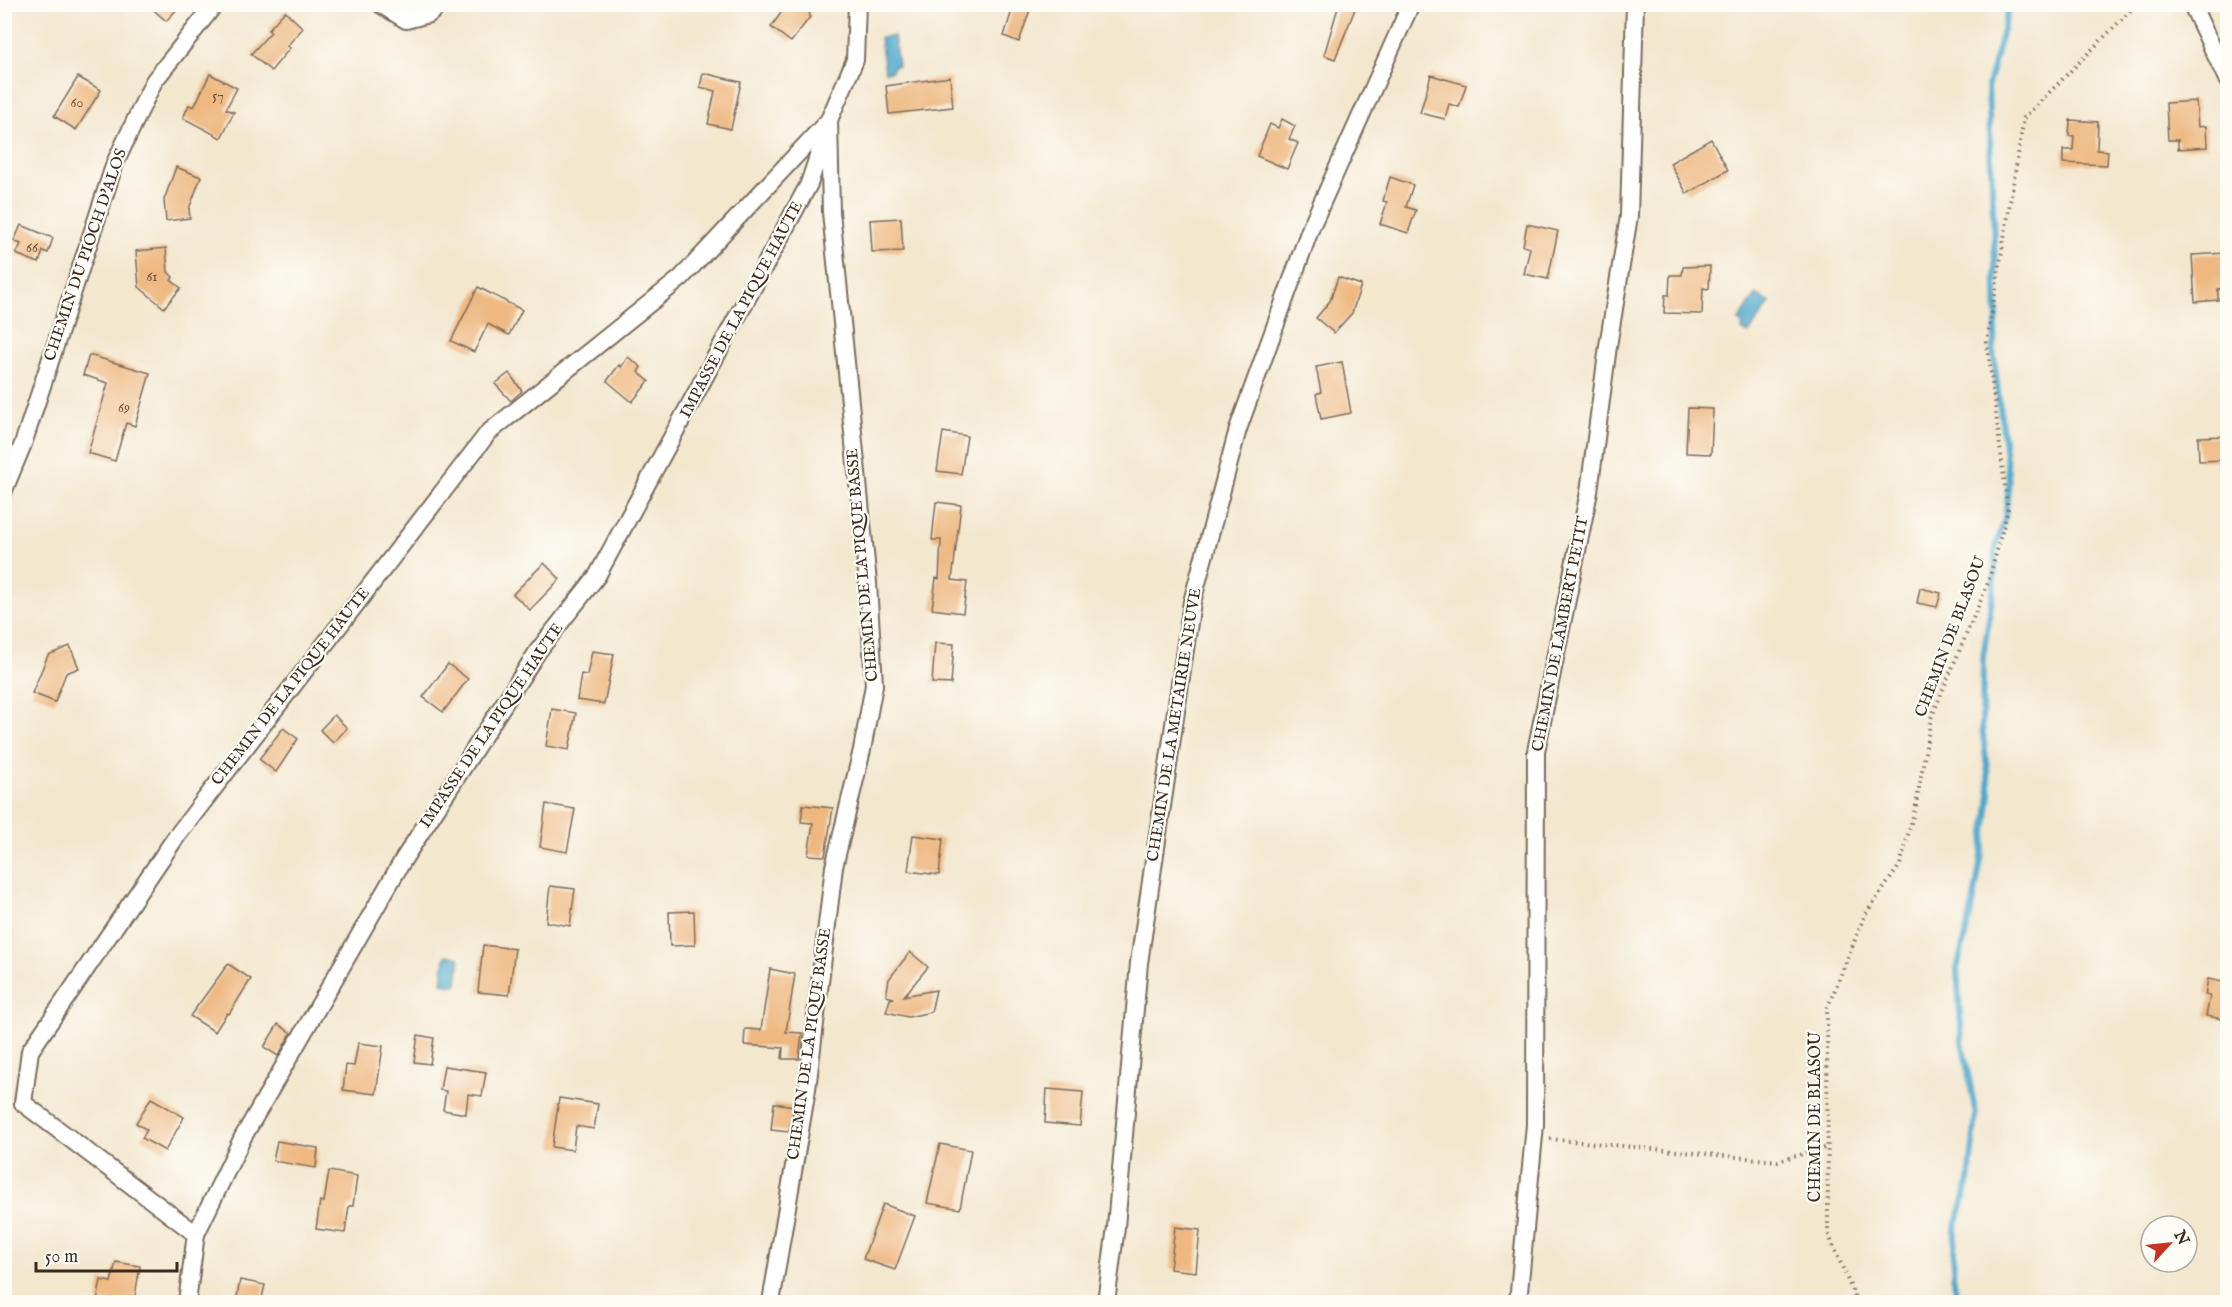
<svg xmlns="http://www.w3.org/2000/svg" width="2232" height="1307" viewBox="0 0 2232 1307" font-family="'IM FELL English',serif">
	<style>
		.water { fill: #4ea8cc; stroke: #446975; stroke-width: 1.5 }
		.lines { fill: none; stroke-linecap: round; stroke-linejoin: round }
		.stream { stroke: #4ea8cc; stroke-width: 6 }
		.building { fill: #eeb880 }
		.street-casing { stroke: #7b6c5c; stroke-width: 20 }
		.path { stroke: #7b6c5c; stroke-width: 4; stroke-dasharray: 1.5 4.5; stroke-linecap: butt }
		.street { stroke: #fff; stroke-width: 16 }
		.labels { text-anchor: middle; dominant-baseline: central; stroke-width: 4.5; stroke-linejoin: round; paint-order: stroke }
		.number-label { font-size: 14px; fill: #684e36 }
		.street-label { font-size: 16px; fill: #3b2a1e; stroke: #fdfcf7 }
	</style>
	<rect width="100%" height="100%" fill="#fdfcf7"/>
	<filter id="ink" filterUnits="userSpaceOnUse"><feTurbulence type="fractalNoise" baseFrequency=".0167" numOctaves="2"/><feDisplacementMap in="SourceGraphic" scale="12" xChannelSelector="R" yChannelSelector="G"/><feConvolveMatrix kernelMatrix="1 2 1 2 8 2 1 2 1" color-interpolation-filters="sRGB"/></filter>
	<filter id="wash" filterUnits="userSpaceOnUse"><feTurbulence type="fractalNoise" baseFrequency=".008" numOctaves="4" result="noise"/><feDisplacementMap in="SourceGraphic" scale="24" xChannelSelector="R" yChannelSelector="G"/><feGaussianBlur stdDeviation="1.35" result="paint"/><feColorMatrix in="noise" values="0 0 0 0 0 0 0 0 0 0 0 0 0 0 0 0 0 1.4 0 .05"/><feComposite in="paint" operator="in"/></filter>
	<g filter="url(#wash)">
		<rect width="100%" height="100%" fill="#f3e7ce"/>
		<g class="water">
			<path d="M894,36L898,66H894L892,71L885,72L880,38Z"/>
			<path d="M1756,294L1770,303L1748,334L1742,330L1743,324L1738,321Z"/>
			<path d="M447,955L458,957L460,960L457,983L455,985L442,983L445,958Z"/>
		</g>
		<g class="lines">
			<path class="stream" d="M1958,1302L1953,1276L1955,1229L1969,1181L1976,1115L1962,1041L1957,969L1974,899L1983,848L1990,794L1982,725L1983,657L1993,592L1995,565L1994,554L2005,517L2009,482L1993,350L1997,317L1988,85L2010,4"/>
		</g>
		<g id="blocks">
			<g class="building">
				<path d="M147,4H182L166,21Z"/>
				<path d="M782,4H808L810,17L791,42L771,27L783,10Z"/>
				<path d="M1014,4H1032L1019,42L1004,36Z"/>
				<path d="M1339,4H1357L1335,59L1324,55Z"/>
				<path d="M285,11L303,28L287,46L290,48L271,71L251,54L271,32L268,30Z"/>
				<path d="M703,73L741,82L731,129L708,124L715,91L700,87Z"/>
				<path d="M210,74L237,88L226,109L234,112L221,138L183,118L189,105L194,107Z"/>
				<path d="M1431,75L1466,85L1459,107L1449,104L1445,119L1420,113Z"/>
				<path d="M78,77L101,90L76,130L54,116Z"/>
				<path d="M950,77L953,107L889,114L886,86Z"/>
				<path d="M2196,101L2198,127L2206,126L2207,147L2178,149V140H2168L2166,103Z"/>
				<path d="M1282,119L1295,126L1289,139L1298,143L1287,169L1257,156L1270,124L1278,128Z"/>
				<path d="M2070,120L2098,122L2097,150L2108,151L2107,165L2063,163V150H2073L2074,136H2069Z"/>
				<path d="M1711,139L1728,170L1687,194L1670,163Z"/>
				<path d="M176,167L201,177L189,209L190,218L166,221L164,200Z"/>
				<path d="M1390,177L1413,185L1406,207L1416,210L1408,233L1380,224L1387,202L1383,201Z"/>
				<path d="M901,218L903,251L872,252L870,220Z"/>
				<path d="M1527,224L1558,231L1548,279L1524,274L1530,248L1523,246Z"/>
				<path d="M21,225L53,238L48,253L43,251L39,263L16,254L21,244L14,241Z"/>
				<path d="M166,248L168,272L173,277L171,280L181,288L164,308L139,287L136,251Z"/>
				<path d="M2226,253L2228,288L2218,289V300L2195,302L2192,255Z"/>
				<path d="M1710,266L1709,289L1703,288L1702,314L1664,313L1665,295H1669L1670,275H1682L1683,267Z"/>
				<path d="M1338,277L1361,285L1352,313L1334,333L1316,318L1330,301Z"/>
				<path d="M478,287L522,310L509,335L488,324L474,352L451,341Z"/>
				<path d="M89,355L150,373L135,426L126,423L115,461L88,453L108,383L83,375Z"/>
				<path d="M628,357L641,367L638,372L649,381L632,402L607,381L619,365L621,367Z"/>
				<path d="M1342,362L1351,413L1321,419L1316,394L1321,392L1316,367Z"/>
				<path d="M509,373L522,391L511,401L495,384Z"/>
				<path d="M1688,408L1713,409L1711,454L1686,453Z"/>
				<path d="M943,432L967,436L961,474L937,471Z"/>
				<path d="M2228,436V460L2199,461L2198,437Z"/>
				<path d="M936,502L961,505L952,580L967,582L963,613L932,609L936,578L939,579L941,540H932Z"/>
				<path d="M544,563L560,579L530,610L513,594Z"/>
				<path d="M1920,588L1941,593L1937,607L1917,603Z"/>
				<path d="M935,643L954,644L951,684L932,683Z"/>
				<path d="M70,646L79,668L66,673L55,702L32,693L48,655Z"/>
				<path d="M592,651L614,654L604,704L577,700L581,674L587,675Z"/>
				<path d="M448,664L468,679L443,712L423,697Z"/>
				<path d="M552,709L576,713L569,750L546,746Z"/>
				<path d="M334,715L347,728L333,743L320,730Z"/>
				<path d="M283,728L298,739L276,772L259,759Z"/>
				<path d="M546,804L575,809L567,852L540,847Z"/>
				<path d="M803,805L833,808L825,856L808,855L813,823L801,822Z"/>
				<path d="M913,835L943,839L939,875L908,871Z"/>
				<path d="M550,886L575,889L570,926L546,922Z"/>
				<path d="M694,911L695,945L670,946L669,912Z"/>
				<path d="M483,945L515,949L509,995L478,992Z"/>
				<path d="M910,952L928,967L904,996L936,990L931,1012L908,1017L886,1012L890,999L894,998L886,996L889,979Z"/>
				<path d="M228,964L251,979L229,1014L227,1013L215,1032L190,1016Z"/>
				<path d="M770,969L795,974L786,1032L802,1033L799,1059H782L783,1048L744,1045L745,1029L761,1030Z"/>
				<path d="M2208,979L2228,983V1020L2206,1016L2210,996L2205,995Z"/>
				<path d="M278,1024L291,1033L278,1056L264,1047Z"/>
				<path d="M418,1035L434,1038L430,1064L414,1062Z"/>
				<path d="M358,1043L383,1046L376,1094L343,1090L346,1065L354,1066Z"/>
				<path d="M444,1066L486,1072L482,1096L468,1094L466,1114L443,1110L446,1091L440,1090Z"/>
				<path d="M1047,1089L1083,1092L1080,1126L1045,1123Z"/>
				<path d="M151,1098L184,1117L165,1151L142,1138L147,1130L136,1123Z"/>
				<path d="M559,1098L598,1104L594,1129L576,1126L573,1150L552,1147Z"/>
				<path d="M774,1103L794,1106L789,1132L771,1130Z"/>
				<path d="M277,1141L318,1148L316,1168L273,1161Z"/>
				<path d="M940,1144L971,1150L960,1209L927,1203Z"/>
				<path d="M329,1171L357,1176L353,1206H349L345,1233L316,1229L320,1201L324,1202Z"/>
				<path d="M883,1204L915,1216L895,1270L863,1259Z"/>
				<path d="M1175,1227L1200,1230L1196,1272L1170,1269Z"/>
				<path d="M116,1262L140,1266L134,1302H97L101,1280L111,1282Z"/>
				<path d="M240,1280L265,1285L261,1302H236Z"/>
			</g>
		</g>
	</g>
	<g filter="url(#ink)">
		<use href="#blocks" fill-opacity="0" stroke="#7b6c5c" stroke-width="1.5"/>
		<g class="lines">
			<defs>
				<g id="street">
					<path d="M380,4L406,20L429,14L441,4"/>
					<path d="M2194,4V9L2228,81"/>
					<path d="M4,490L23,444L115,163L154,81L215,4"/>
					<path d="M196,1234L243,1137L403,860L538,651L597,576L809,184L825,135"/>
					<path d="M187,1302L196,1234L23,1103L30,1051L176,837L488,433L681,278L829,120"/>
					<path d="M771,1302L807,1089L834,867L862,750L874,685L868,583L831,212L829,120L855,60L857,4"/>
					<path d="M1106,1302L1116,1227L1139,963L1192,602L1238,429L1311,227L1411,4"/>
					<path d="M1518,1302L1535,1125L1536,751L1589,492L1608,346L1629,216L1635,4"/>
				</g>
			</defs>
			<use href="#street" class="street-casing"/>
			<g class="path">
				<path d="M1550,1139L1778,1161L1828,1147"/>
				<path d="M1857,1302L1828,1233L1827,1009L1865,915L1900,865L1916,805L1931,718L1988,583L2008,510L1987,342L2024,118L2137,4"/>
			</g>
			<use href="#street" class="street"/>
		</g>
	</g>
	<g class="labels">
		<g class="number-label">
			<text x="218" y="96">57</text>
			<text x="77" y="103">60</text>
			<text x="32" y="248">66</text>
			<text x="152" y="277">61</text>
			<text x="124" y="408">69</text>
		</g>
		<g class="street-label">
			<text transform="translate(86 255) rotate(-71)">CHEMIN DU PIOCH D'ALOS</text>
			<text transform="translate(742 310) rotate(-62)">IMPASSE DE LA PIQUE HAUTE</text>
			<text transform="translate(863 565) rotate(-95)">CHEMIN DE LA PIQUE BASSE</text>
			<text transform="translate(1561 634) rotate(-79)">CHEMIN DE LAMBERT PETIT</text>
			<text transform="translate(1951 637) rotate(-69)">CHEMIN DE BLASOU</text>
			<text transform="translate(291 687) rotate(-52)">CHEMIN DE LA PIQUE HAUTE</text>
			<text transform="translate(1175 725) rotate(-81)">CHEMIN DE LA METAIRIE NEUVE</text>
			<text transform="translate(492 726) rotate(-56)">IMPASSE DE LA PIQUE HAUTE</text>
			<text transform="translate(810 1044) rotate(-82)">CHEMIN DE LA PIQUE BASSE</text>
			<text transform="translate(1816 1117) rotate(-90)">CHEMIN DE BLASOU</text>
		</g>
	</g>
	<rect width="2232" height="1307" fill="none" stroke="#fdfcf7" stroke-width="24"/>
	<g transform="translate(2169 1244) rotate(63)"><circle r="28" fill="#fdfcf7" stroke="#afa8a0" stroke-width="1.5"/>
	<path d="M0-4.5L10 22L0 15L-10 22Z" fill="#c8321e"/>
	<text y="-9" font-size="16" font-weight="bold" text-anchor="middle" fill="#3b2a1e">N</text>
	</g>
	<path d="M36 1262v9h141v-9" fill="none" stroke="#3b2a1e" stroke-width="3"/>
	<text x="45" y="1262" font-size="18" fill="#3b2a1e" stroke="#fdfcf7" stroke-width="4.5" paint-order="stroke">50 m</text>
</svg>
